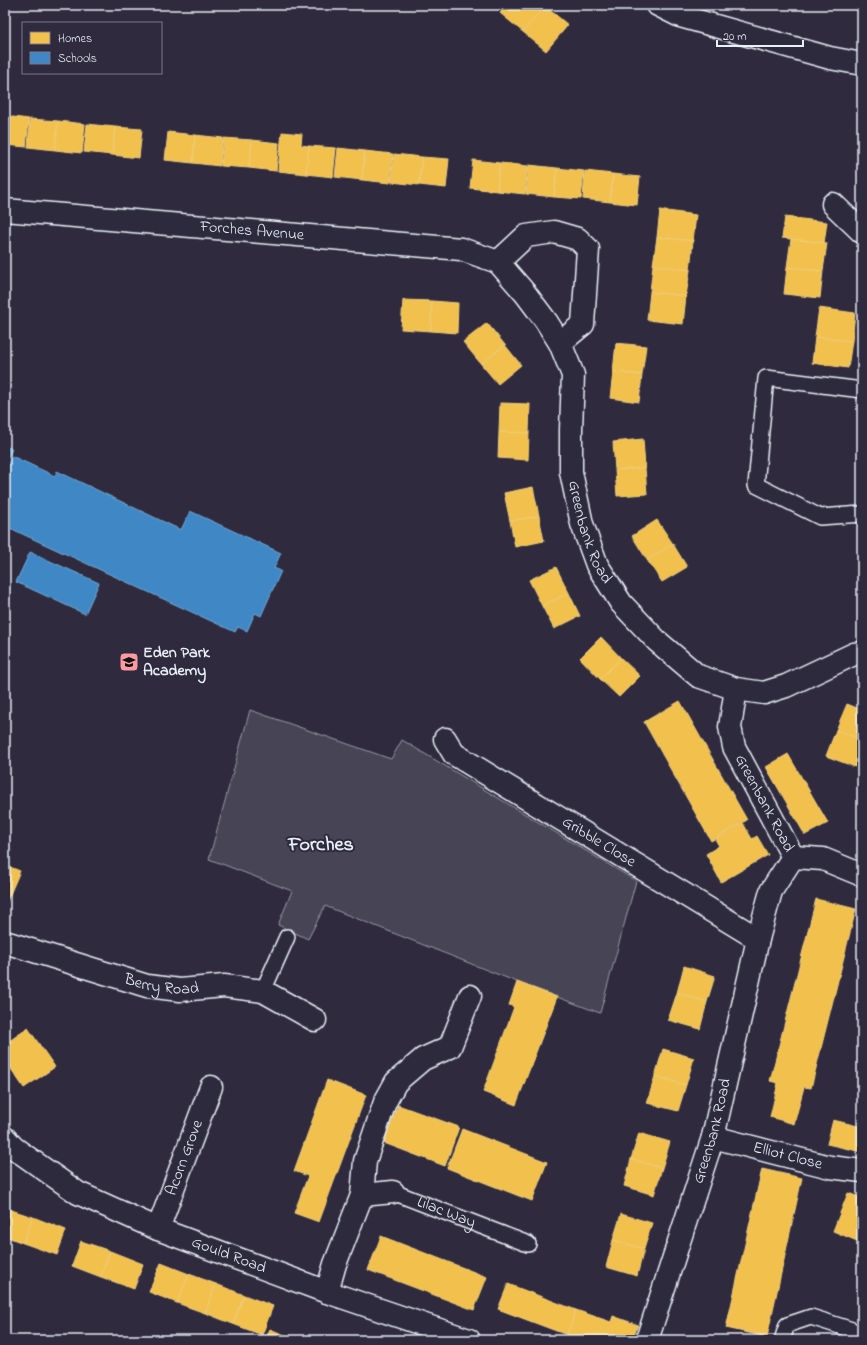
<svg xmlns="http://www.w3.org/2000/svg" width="867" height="1345" viewBox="0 0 867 1345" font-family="'Indie Flower',sans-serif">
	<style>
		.green { fill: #464455; stroke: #979aa6 }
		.homes { fill: #f2c14e; stroke: #efcf81 }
		.schools { fill: #3f88c5; stroke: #72a8d4 }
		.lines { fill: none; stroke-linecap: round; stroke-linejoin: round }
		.lane-casing { stroke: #e8f1f8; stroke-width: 18 }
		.street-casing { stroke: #e8f1f8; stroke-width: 25 }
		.lane { stroke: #2f2a3d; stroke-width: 15 }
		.street { stroke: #2f2a3d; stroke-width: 22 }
		.labels { text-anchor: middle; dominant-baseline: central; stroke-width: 4; stroke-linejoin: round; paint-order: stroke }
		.street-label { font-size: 16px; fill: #e8f1f8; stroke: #2f2a3d }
		.poi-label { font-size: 16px; font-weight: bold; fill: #e8f1f8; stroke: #2f2a3d; text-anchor: start }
		.district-label { font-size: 20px; font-weight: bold; fill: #e8f1f8; stroke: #2f2a3d }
	</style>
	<rect width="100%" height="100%" fill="#2f2a3d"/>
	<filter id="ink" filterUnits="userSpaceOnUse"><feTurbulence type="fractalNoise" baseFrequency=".025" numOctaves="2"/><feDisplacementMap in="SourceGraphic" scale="8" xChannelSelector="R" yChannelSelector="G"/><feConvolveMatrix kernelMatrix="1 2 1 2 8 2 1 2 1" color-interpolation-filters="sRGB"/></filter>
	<g filter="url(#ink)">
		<path class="green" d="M250,710L391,759L402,740L636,881L600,1013L517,982L325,906L308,939L278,925L292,891L209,859Z"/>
		<g class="homes">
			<path d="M507,5H544L545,6L523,32L500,13Z"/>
			<path d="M545,6L568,25L546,51L523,32Z"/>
			<path d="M5,116L29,119L26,147L5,145Z"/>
			<path d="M30,119L58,121L55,150L28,147Z"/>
			<path d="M58,121L85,124L82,153L55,150Z"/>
			<path d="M87,124L115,127L112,155L84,152Z"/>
			<path d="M115,127L142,129L139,158L112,155Z"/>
			<path d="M168,132L195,135L193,163L165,160Z"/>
			<path d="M282,132L302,134L301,145L309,146L306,174L278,171Z"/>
			<path d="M195,135L223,138L220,166L193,163Z"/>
			<path d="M224,138L252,140L249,168L221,166Z"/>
			<path d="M252,140L279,143L276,171L249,168Z"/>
			<path d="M309,146L336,148L333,177L306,174Z"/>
			<path d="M338,148L365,151L362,180L335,177Z"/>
			<path d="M365,151L393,154L390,183L362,180Z"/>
			<path d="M394,154L422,157L419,185L391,182Z"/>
			<path d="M422,157L449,159L446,188L419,185Z"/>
			<path d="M473,160L500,163L497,191L470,188Z"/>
			<path d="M500,163L528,166L525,194L497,191Z"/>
			<path d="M529,165L557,168L554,197L526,194Z"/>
			<path d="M557,168L584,171L581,199L554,197Z"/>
			<path d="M585,171L613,174L610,202L583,199Z"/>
			<path d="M613,174L640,177L637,205L610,202Z"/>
			<path d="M660,210L696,215L693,241L657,237Z"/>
			<path d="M785,217L827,222L824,243L782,238Z"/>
			<path d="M657,237L693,241L690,270L653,265Z"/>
			<path d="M791,239L827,243L823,271L787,267Z"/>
			<path d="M653,265L690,270L686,296L650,292Z"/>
			<path d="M787,267L823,271L820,298L784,294Z"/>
			<path d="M650,292L686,296L683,324L647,320Z"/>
			<path d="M403,300L432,301L431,331L401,329Z"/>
			<path d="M432,301L458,303L457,333L431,331Z"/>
			<path d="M819,308L855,313L852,341L815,337Z"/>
			<path d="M487,323L505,345L481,364L463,342Z"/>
			<path d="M815,337L852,341L848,368L812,363Z"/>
			<path d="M616,343L646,346L642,375L613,372Z"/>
			<path d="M505,345L521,365L498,384L481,364Z"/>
			<path d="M613,372L642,375L639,402L610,398Z"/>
			<path d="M500,403L530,404L529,433L499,432Z"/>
			<path d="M499,432L529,433L528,460L498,458Z"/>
			<path d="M643,439L645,468L615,470L613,442Z"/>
			<path d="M645,468L647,494L617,496L615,470Z"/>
			<path d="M533,487L539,516L510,521L504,493Z"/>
			<path d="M539,516L544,541L515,547L510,521Z"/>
			<path d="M657,520L673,544L647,560L632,536Z"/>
			<path d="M673,544L687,567L662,582L647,560Z"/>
			<path d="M556,567L569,593L542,606L529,580Z"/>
			<path d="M569,593L580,616L554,629L542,606Z"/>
			<path d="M601,637L621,658L600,679L580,658Z"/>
			<path d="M621,658L640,676L619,697L600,679Z"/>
			<path d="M680,701L747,820L711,841L644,722Z"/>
			<path d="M847,704L862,710V740L836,730Z"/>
			<path d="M836,730L862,740V750L855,767L826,756Z"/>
			<path d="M788,754L828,823L805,835L766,767Z"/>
			<path d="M743,823L752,839L757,836L768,855L721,882L706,854L719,846L715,839Z"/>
			<path d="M5,865L20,871L5,906Z"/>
			<path d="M816,899L856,909L811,1088L804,1087L794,1124L770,1117L778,1083L770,1081Z"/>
			<path d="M684,966L715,976L707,1002L677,993Z"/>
			<path d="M517,982L557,997L516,1105L483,1092L514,1007L509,1005Z"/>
			<path d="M677,993L707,1002L700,1029L668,1020Z"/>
			<path d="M28,1028L55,1067L24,1088L5,1060V1044Z"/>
			<path d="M663,1049L694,1058L686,1085L655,1076Z"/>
			<path d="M655,1076L686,1085L678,1111L647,1103Z"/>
			<path d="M327,1080L366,1095L319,1222L294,1213L308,1176L294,1171Z"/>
			<path d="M398,1105L459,1127L445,1166L384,1143Z"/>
			<path d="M833,1120L862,1127V1152L827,1144Z"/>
			<path d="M462,1129L547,1162L532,1201L447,1168Z"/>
			<path d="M639,1133L670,1142L662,1168L631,1159Z"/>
			<path d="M631,1159L662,1168L654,1195L624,1186Z"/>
			<path d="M762,1169L802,1178L767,1337L726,1328Z"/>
			<path d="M848,1193L862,1198V1243L833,1231Z"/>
			<path d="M5,1208L33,1217L23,1243L5,1236Z"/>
			<path d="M621,1214L652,1223L644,1249L613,1240Z"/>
			<path d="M33,1217L66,1230L57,1255L23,1243Z"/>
			<path d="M381,1236L487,1277L474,1310L368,1270Z"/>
			<path d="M613,1240L644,1249L637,1276L606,1267Z"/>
			<path d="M81,1241L110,1251L101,1277L72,1266Z"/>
			<path d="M110,1251L143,1264L134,1289L101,1277Z"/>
			<path d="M161,1263L189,1274L177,1303L149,1292Z"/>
			<path d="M189,1274L216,1284L205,1313L177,1303Z"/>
			<path d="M216,1284L244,1295L233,1324L205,1313Z"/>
			<path d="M508,1284L576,1310L567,1335L498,1309Z"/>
			<path d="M244,1295L273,1306L262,1335L233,1324Z"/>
			<path d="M576,1310L611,1322L613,1316L638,1325L632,1340H580L567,1335Z"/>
			<path d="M270,1329L297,1340H265Z"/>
		</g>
		<g class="schools">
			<path d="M5,446L12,449L5,463Z"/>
			<path d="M12,456L55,476L57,471L181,530L190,511L281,553L274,568L281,571L261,616L255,613L247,631L238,627L235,632L5,526V465L7,466Z"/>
			<path d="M30,552L99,583L85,614L16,582Z"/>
		</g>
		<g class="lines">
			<defs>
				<g id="lane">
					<path d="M862,390L766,378L756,485L820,517L862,514"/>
					<path d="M263,991L287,937"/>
					<path id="s1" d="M393,1192L528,1244"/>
					<path d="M782,1340L787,1325L811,1317L852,1330"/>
				</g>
				<g id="street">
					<path d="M658,5L680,16L830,58L862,64"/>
					<path d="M833,204L862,232"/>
					<path id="s2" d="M5,210L461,249L498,262"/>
					<path id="s3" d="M498,262L525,293L546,321L560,343L573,375L571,430V472L582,524L597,565L621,603L657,641L698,676L736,689L764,693L786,686L854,654L862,653"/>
					<path d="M498,262L526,236L554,232L578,239L588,249L583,324L560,343"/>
					<path id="s4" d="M736,689L730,727L734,747L793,857"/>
					<path id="s5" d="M445,739L454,754L758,939"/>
					<path d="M793,857L823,859L862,875"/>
					<path id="s6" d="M5,942L147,986L180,990L224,986L263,991L315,1020"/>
					<path id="s7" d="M713,1137L830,1167L862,1171"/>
					<path id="s8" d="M5,1138L14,1148L78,1193L158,1229L327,1292L469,1340"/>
					<path d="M362,1195L393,1192"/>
					<path id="s9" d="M158,1229L211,1087"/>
					<path d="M327,1292L335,1264L362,1195L365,1161L385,1102L396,1082L423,1059L450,1047L470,996"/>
					<path id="s10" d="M647,1340L713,1137L758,939L771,891L793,857"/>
				</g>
			</defs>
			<use href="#lane" class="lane-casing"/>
			<use href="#street" class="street-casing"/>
			<use href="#lane" class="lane"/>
			<use href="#street" class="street"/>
		</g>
	</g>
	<defs>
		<symbol id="school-square" viewBox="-11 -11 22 22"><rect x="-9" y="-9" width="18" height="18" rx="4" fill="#ff9aa2" stroke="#2f2a3d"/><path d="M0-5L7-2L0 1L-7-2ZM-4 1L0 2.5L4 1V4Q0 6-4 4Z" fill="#111"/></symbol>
	</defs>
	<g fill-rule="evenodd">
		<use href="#school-square" x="118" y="651" width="22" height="22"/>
	</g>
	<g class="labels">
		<g class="street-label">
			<text stroke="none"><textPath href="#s2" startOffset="248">Forches Avenue</textPath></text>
			<text stroke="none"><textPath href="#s3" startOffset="297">Greenbank Road</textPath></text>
			<text stroke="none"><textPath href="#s4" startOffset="123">Greenbank Road</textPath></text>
			<text stroke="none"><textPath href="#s5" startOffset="187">Gribble Close</textPath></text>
			<text stroke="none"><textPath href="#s6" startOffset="163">Berry Road</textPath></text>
			<text stroke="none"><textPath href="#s10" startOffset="219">Greenbank Road</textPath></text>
			<text stroke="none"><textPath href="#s7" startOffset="77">Elliot Close</textPath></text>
			<text stroke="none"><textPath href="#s9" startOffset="76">Acorn Grove</textPath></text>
			<text stroke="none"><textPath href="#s1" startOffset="57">Lilac Way</textPath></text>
			<text stroke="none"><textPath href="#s8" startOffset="255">Gould Road</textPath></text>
		</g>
		<g class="poi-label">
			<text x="143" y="653">Eden Park<tspan x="143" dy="18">Academy</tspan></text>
		</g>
		<g class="district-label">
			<text x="321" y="845">Forches</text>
		</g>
	</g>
	<rect width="867" height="1345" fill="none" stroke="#2f2a3d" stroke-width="20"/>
	<rect x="10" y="10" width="847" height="1325" fill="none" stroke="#e8f1f8" stroke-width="1.5" filter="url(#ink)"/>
	<rect x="22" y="22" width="140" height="52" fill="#2f2a3d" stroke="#797a88"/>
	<rect x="30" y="32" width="20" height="12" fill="#f2c14e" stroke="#797a88"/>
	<text x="58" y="42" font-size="12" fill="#e8f1f8">Homes</text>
	<rect x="30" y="52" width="20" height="12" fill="#3f88c5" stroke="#797a88"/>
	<text x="58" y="62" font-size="12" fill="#e8f1f8">Schools</text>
	<path d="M717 40v6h86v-6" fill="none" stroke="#e8f1f8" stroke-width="2"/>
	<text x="723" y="40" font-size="12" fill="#e8f1f8" stroke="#2f2a3d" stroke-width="3" paint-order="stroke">20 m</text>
</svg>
